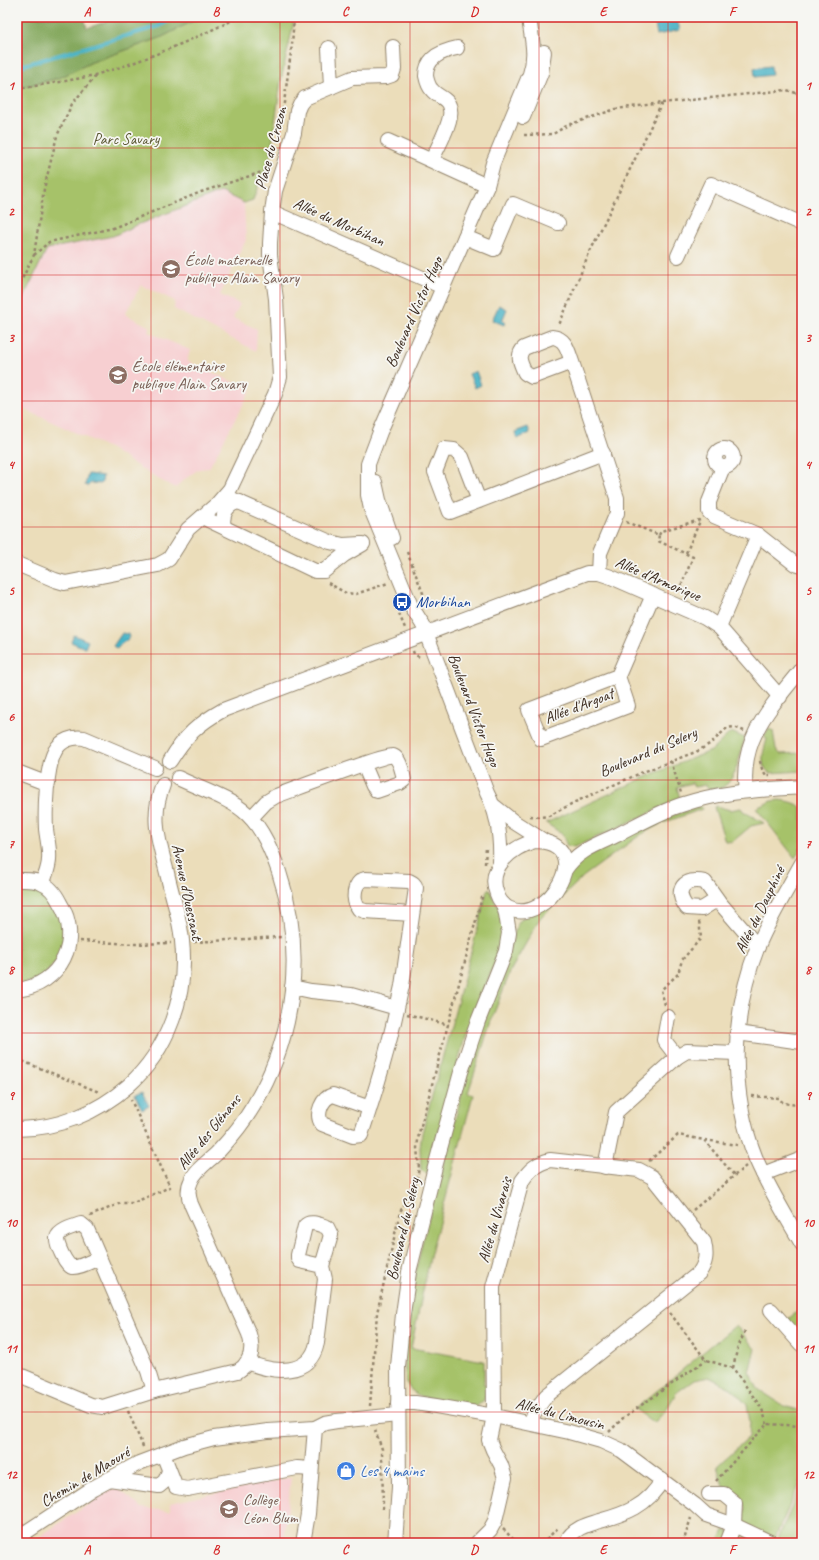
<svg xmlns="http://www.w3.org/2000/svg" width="819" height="1560" viewBox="0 0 819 1560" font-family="Caveat,sans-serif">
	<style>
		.built { fill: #f7cfd1 }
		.green { fill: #a6c269; stroke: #707644 }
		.forest { fill: #84a85d; stroke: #60693e }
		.water { fill: #48b3c6; stroke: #426e72 }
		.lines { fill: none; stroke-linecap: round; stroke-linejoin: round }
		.stream { stroke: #48b3c6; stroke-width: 4 }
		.minor-casing { stroke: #93846c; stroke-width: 16 }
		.path { stroke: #93846c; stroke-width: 2.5; stroke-dasharray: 3 3; stroke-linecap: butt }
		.minor { stroke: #fff; stroke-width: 14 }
		.grid { fill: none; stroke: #d62828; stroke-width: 1; stroke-opacity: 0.55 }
		.labels { text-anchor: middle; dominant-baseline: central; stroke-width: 3.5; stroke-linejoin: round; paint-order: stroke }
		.park-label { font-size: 16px; fill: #5b5834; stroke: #f6f6f2 }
		.street-label { font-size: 16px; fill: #3b2a1e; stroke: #f6f6f2 }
		.education-label { font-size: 16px; fill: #785e54; stroke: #f6f6f2; text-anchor: start }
		.transit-label { font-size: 16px; fill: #164399; stroke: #f6f6f2; text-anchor: start }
		.shop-label { font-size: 16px; fill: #366cbe; stroke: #f6f6f2; text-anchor: start }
		.neatline { fill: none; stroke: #d62828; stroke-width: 1.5 }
		.grid-label { font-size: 13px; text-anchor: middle; font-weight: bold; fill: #d62828 }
	</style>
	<rect width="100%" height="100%" fill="#f6f6f2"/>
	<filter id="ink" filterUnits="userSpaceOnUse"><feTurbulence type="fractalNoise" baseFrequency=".025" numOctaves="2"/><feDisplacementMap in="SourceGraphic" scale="8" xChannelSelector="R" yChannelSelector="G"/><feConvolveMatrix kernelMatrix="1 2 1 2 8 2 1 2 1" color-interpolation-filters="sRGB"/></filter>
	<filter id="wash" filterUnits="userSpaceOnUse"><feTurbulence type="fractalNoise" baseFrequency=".012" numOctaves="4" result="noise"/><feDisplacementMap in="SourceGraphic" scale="16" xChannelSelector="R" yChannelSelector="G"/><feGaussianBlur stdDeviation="0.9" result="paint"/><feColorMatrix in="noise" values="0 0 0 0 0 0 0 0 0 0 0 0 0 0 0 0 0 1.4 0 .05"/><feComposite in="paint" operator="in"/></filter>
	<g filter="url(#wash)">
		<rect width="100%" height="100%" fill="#ebddba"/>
		<g class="built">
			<path d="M221,192L244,203L246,240L220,295L240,304L233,318L257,329L256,351L174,309L175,301L141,285L125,314L150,327L148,332L190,350L187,361L251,390L209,468L199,469L182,481L176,488L154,477L111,449L17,406V311L47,249L114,236L137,225Z"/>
			<path d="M291,1477L284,1543H29L112,1489H119L142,1508L170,1511V1503Z"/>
		</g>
		<g class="green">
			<path d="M201,17H295L281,80L269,166L262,175L253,200L244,203L221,192L137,225L113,236L47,249L17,311V88L59,78L92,62L160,38Z"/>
			<path d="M769,729L773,731L776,749L780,754L802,753V771L770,773C758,765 764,750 767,739L764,737Z"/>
			<path d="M731,732L745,738C740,752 737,779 723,787C718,790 712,788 707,788L706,785L694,787L692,783L677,787L680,799L575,847L567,846L562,834L546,823L650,775L711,751Z"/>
			<path d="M779,800C787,801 796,802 802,808V846L795,858L756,808L772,801Z"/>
			<path d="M701,806L702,809L660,824L640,835L584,876L540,918L511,970L492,1018L468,1093L473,1095L431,1253L411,1348L484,1361V1385H489L484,1400L477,1406H468L419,1396L410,1389L406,1382L405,1371V1345L414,1281L422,1244L470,1063L518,923L575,862L658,820Z"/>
			<path d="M716,806L730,810L741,808L743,811L764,823L751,826L732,842L725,841L714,807Z"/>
			<path d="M17,884L45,889L66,925L61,955L43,977L17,986Z"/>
			<path d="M489,888L503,918V935L498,955L467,1030L427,1174L421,1170L420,1148L422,1133L480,919L487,890Z"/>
			<path d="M802,1308V1332L796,1331L788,1319Z"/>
			<path d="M736,1325L755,1349L749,1372L758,1389L784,1406L802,1411V1478L774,1540L740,1525L745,1509L742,1499L723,1486L717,1466L749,1437L750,1422L747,1405L731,1388L709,1377L694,1380L676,1393L666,1410L654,1423L635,1409Z"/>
			<path d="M802,1484V1543H776Z"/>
			<path d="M724,1530L758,1543H718Z"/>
		</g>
		<path class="forest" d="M17,17H84L87,28L120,17H201L160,38L92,62L59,78L17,88Z"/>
		<g class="water">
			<path d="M677,19L680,30L657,35L655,23Z"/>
			<path d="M771,66L772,75L755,77L754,68Z"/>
			<path d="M499,305L507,309L502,321L505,322L504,325L492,320Z"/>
			<path d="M476,371L481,385L475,388L469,374Z"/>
			<path d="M528,427L530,433L517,439L515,432Z"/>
			<path d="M88,474L103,476L102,482L100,484L91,483L88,486L85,485Z"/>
			<path d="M122,633L128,634L129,637L126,641L122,643L117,649L113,646Z"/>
			<path d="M74,635L88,641L85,648L71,642Z"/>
			<path d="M142,1092L149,1106L142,1110L135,1095Z"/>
		</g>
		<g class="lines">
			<path class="stream" d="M17,67L160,26L174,17"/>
		</g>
	</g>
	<g filter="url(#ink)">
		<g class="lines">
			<defs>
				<g id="minor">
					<path d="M329,48L331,87"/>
					<path d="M523,117L541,73L544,52"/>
					<path d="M388,141L487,186"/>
					<path d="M432,160C437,148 453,121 450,109C448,97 438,98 432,90C428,86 427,81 426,76C426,57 442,51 457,48"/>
					<path d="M272,212L443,287"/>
					<path d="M465,237L494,249L513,204L558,223"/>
					<path d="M678,256L711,184L802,224"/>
					<path d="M572,362C568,351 566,338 552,337L524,348C516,356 521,364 525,373L532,377L572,362L617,498V513L600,553L599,573"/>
					<circle cx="724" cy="458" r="9"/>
					<path d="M723,467L709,502V512L714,516L758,535L795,564L802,566"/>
					<path d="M375,482L379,500L392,538"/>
					<path d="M225,496L330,542L343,545L361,544"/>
					<path d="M479,501L462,457L454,450L444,449L435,472L450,512L603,453"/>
					<path d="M202,517L315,571H324L344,555L363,544"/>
					<path d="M224,527C221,515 227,503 240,502"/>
					<path d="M17,564L55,580L65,583L158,565L169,559L188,529L217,504L230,489L275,394L280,377L276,299L270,255V243L272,212L275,191L294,133L297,111L300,104L305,98L352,78L386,77L392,75L394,69L393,47"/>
					<path d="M423,625L411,606L371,509L368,495V464L380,432L487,186L493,163L530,74C537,53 531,38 529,17"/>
					<path d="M423,625L487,793C498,814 501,840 500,863"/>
					<path d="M719,627L758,535"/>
					<path d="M618,676L628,706L541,739L529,710L618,676L653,595"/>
					<path d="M170,761C185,736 198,724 223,710L587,573H599L611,577L705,618L719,627L780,697"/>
					<path d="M17,772L48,784"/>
					<path d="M746,791C739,738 772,706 802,668"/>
					<path d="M494,806L514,822L544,841"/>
					<path d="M251,818L266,802L276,796C290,791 386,754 393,756C400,758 403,774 404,780L400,783L377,791L373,786L364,765"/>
					<path d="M535,841C599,842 547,929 508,908C503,905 499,900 497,894C486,868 512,847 535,841Z"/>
					<path d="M802,863C787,890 770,917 758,946C731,1014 729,1091 756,1159C769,1189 786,1216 802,1244"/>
					<path d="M565,870C578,850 598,844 617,835C639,824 661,811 684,804C724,791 761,790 802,787"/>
					<path d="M17,880C25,880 34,879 41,883C50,886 56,895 60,903C83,940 61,985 17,990"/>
					<path d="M43,883C45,875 49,868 49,859C50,849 47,839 46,829C45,809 46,768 55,751C61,740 73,736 84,738L155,768"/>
					<path d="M720,903L713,902L702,909L687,908C673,890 684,877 705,882L720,903L758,947"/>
					<path d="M292,987L311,991L351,995L397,1008L402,986L416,888C415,884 413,883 409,881L365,879C353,882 352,900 359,909L365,911L412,914"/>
					<path d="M668,1017L664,1040L677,1057"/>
					<path d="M737,1033L802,1042"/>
					<path d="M370,1108L333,1095C322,1098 315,1114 322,1124L353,1136L361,1135C375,1093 388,1051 397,1008"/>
					<path d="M17,1129C58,1129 97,1113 128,1086C168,1050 188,995 182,941C180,918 172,896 167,873C159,841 150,817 163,785"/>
					<path d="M605,1167L616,1112L677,1057L687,1051L736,1053"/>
					<path d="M763,1174L802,1159"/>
					<path d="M99,1258C91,1261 80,1268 72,1267C66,1266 56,1243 57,1238C59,1230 75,1226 81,1224L87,1229L148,1371L154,1391"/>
					<path d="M771,1310L801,1344"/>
					<path d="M247,1362C273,1373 310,1377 317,1343L325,1279L322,1266L331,1235L327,1227C320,1225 310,1220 305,1226L298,1255V1258L300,1261L322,1266"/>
					<path d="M17,1374L91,1405L103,1407L154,1391L238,1371C252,1362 254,1349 249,1334L191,1204C188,1196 187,1189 191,1181C195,1170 209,1161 217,1153C231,1138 244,1122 254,1105C296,1034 305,950 279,872C272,852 263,829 247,814C232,799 198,788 178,778"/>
					<path d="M398,1403H415L436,1406L494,1416L569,1432L601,1441L621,1450L695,1505L706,1515L734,1525L772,1543"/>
					<path d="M163,1454L176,1487L187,1489L297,1468L311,1469"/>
					<path d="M109,1479L159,1486L165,1481L169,1471"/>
					<path d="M709,1494H724L735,1503L734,1525L727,1543"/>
					<path d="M17,1538L93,1488L139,1463L184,1446L214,1438L268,1431L315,1428L325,1423L337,1421L398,1415"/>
					<path d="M303,1543L308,1514L315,1428"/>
					<path d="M395,1543L399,1487L398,1367L403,1314L409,1272L435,1167L461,1072L478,1021L506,951L509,933L506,914L503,904"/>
					<path d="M477,1543L490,1530L495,1521L505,1478L501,1465L493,1450L489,1440L494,1416L493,1287L522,1181C530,1169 536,1164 550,1160L639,1170L652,1177L704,1242C707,1255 706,1263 699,1273L546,1396L534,1413L531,1423"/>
					<path d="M569,1543V1537C577,1527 587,1525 599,1521C625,1514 648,1506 662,1480"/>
				</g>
			</defs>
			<use href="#minor" class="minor-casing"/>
			<g class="path">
				<path d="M17,89C44,84 72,81 98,74C147,60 194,39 239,17"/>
				<path d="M662,103L787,90L802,95"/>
				<path d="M283,110L292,45L294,17"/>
				<path d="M524,135L553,134L568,125L616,109L662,103L589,254L559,325"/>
				<path d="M34,255L49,242L113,228L201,192L268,170"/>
				<path d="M17,289L34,255L44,189L57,136L72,104L97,74"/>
				<path d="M626,522L659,535L658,541L693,557L678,593"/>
				<path d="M659,535L661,531L700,520"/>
				<path d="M407,552L428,606"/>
				<path d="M686,553L700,521"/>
				<path d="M328,583L346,593L356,594L388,583"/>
				<path d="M399,614L405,628"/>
				<path d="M413,651L414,654L421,658"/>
				<path d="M671,761L681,793"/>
				<path d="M760,761L762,769L766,775H770"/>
				<path d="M530,816L540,817L549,816L575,802L643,772L698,751L711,743L727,728L734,727L744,731"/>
				<path d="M485,864L486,847"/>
				<path d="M80,941L134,944L171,943"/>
				<path d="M194,942L281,937"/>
				<path d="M665,1005L661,990L678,974L682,960L701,938L699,920"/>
				<path d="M407,1014L449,1025"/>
				<path d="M17,1059L99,1092"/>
				<path d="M752,1096L779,1098L783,1103L797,1105L802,1102"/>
				<path d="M705,1140L737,1145"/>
				<path d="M649,1161L678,1135L704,1140L734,1175"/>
				<path d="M693,1210L746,1166"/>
				<path d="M90,1216L121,1203H133L170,1187L131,1100"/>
				<path d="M670,1313L706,1360L733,1368"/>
				<path d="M745,1331L737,1350L733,1368L762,1409L767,1424"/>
				<path d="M370,1406L377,1313L400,1212L416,1183L419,1168L417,1148L419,1133L483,894"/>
				<path d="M128,1411L144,1449"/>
				<path d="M375,1430L382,1449L383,1509"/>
				<path d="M609,1432L623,1418L706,1360"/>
				<path d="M716,1481L767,1424L802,1426"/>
				<path d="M503,1529L517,1543"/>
				<path d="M542,1543L558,1528"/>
				<path d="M683,1543L691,1518"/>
			</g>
			<use href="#minor" class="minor"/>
		</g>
	</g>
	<path class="grid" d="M151,17V1543M280,17V1543M410,17V1543M539,17V1543M668,17V1543M17,148H802M17,275H802M17,401H802M17,527H802M17,654H802M17,780H802M17,906H802M17,1033H802M17,1159H802M17,1285H802M17,1412H802"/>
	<defs>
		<symbol id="school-disc" viewBox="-11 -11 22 22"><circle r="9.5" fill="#8d6e63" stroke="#f6f6f2"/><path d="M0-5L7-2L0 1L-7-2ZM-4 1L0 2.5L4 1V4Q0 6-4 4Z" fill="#fff"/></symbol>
		<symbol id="bus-disc" viewBox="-11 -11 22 22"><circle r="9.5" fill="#1a4fb4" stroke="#f6f6f2"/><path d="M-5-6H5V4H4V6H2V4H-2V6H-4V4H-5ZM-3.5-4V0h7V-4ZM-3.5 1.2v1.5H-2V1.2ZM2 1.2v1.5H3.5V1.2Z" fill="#fff"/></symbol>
		<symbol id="shop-disc" viewBox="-11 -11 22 22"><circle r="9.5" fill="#3f7fe0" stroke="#f6f6f2"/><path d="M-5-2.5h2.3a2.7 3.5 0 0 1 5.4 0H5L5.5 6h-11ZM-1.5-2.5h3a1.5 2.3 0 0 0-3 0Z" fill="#fff"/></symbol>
	</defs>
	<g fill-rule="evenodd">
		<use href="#school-disc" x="160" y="258" width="22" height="22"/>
		<use href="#school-disc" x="107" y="364" width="22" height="22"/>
		<use href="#bus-disc" x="391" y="591" width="22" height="22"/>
		<use href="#shop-disc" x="335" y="1460" width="22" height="22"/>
		<use href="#school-disc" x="218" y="1498" width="22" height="22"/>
	</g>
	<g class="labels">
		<g class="park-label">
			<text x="126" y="139">Parc Savary</text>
		</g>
		<g class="street-label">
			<text transform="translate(271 148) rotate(-75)">Place du Crozon</text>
			<text transform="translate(339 222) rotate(24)">Allée du Morbihan</text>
			<text transform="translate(414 312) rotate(-66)">Boulevard Victor Hugo</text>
			<text transform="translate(658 579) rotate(23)">Allée d'Armorique</text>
			<text transform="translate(579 706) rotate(-21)">Allée d'Argoat</text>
			<text transform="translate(474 710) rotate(69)">Boulevard Victor Hugo</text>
			<text transform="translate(648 752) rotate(-23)">Boulevard du Selery</text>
			<text transform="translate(187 892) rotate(78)">Avenue d'Ouessant</text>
			<text transform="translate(760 910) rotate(-64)">Allée du Dauphiné</text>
			<text transform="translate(209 1132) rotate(-51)">Allée des Glénans</text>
			<text transform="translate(495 1220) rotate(-74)">Allée du Vivarais</text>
			<text transform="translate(403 1229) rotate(-77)">Boulevard du Selery</text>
			<text transform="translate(560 1414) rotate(14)">Allée du Limousin</text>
			<text transform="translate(85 1477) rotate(-31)">Chemin de Maouré</text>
		</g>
		<g class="education-label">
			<text x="185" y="260">École maternelle<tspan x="185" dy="18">publique Alain Savary</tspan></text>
			<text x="132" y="366">École élémentaire<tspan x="132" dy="18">publique Alain Savary</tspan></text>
			<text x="243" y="1500">Collège<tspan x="243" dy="18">Léon Blum</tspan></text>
		</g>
		<g class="transit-label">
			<text x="416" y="602">Morbihan</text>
		</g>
		<g class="shop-label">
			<text x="360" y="1471">Les 4 mains</text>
		</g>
	</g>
	<rect width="819" height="1560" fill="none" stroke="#f6f6f2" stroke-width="44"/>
	<rect x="22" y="22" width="775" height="1516" class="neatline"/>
	<g class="grid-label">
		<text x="87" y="16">A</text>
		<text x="216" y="16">B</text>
		<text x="345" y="16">C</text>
		<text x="474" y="16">D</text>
		<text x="603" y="16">E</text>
		<text x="732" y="16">F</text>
		<text x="11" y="90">1</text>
		<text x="808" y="90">1</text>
		<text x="11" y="216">2</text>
		<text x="808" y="216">2</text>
		<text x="11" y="342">3</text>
		<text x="808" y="342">3</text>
		<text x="11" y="469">4</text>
		<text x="808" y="469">4</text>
		<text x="11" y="595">5</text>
		<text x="808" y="595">5</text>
		<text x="11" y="721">6</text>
		<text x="808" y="721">6</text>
		<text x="11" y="848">7</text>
		<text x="808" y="848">7</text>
		<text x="11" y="974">8</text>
		<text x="808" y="974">8</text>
		<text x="11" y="1100">9</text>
		<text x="808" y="1100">9</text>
		<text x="11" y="1227">10</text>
		<text x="808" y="1227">10</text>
		<text x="11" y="1353">11</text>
		<text x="808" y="1353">11</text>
		<text x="11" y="1479">12</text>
		<text x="808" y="1479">12</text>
		<text x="87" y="1554">A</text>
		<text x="216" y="1554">B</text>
		<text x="345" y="1554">C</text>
		<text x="474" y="1554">D</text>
		<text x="603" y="1554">E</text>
		<text x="732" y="1554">F</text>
	</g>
</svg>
